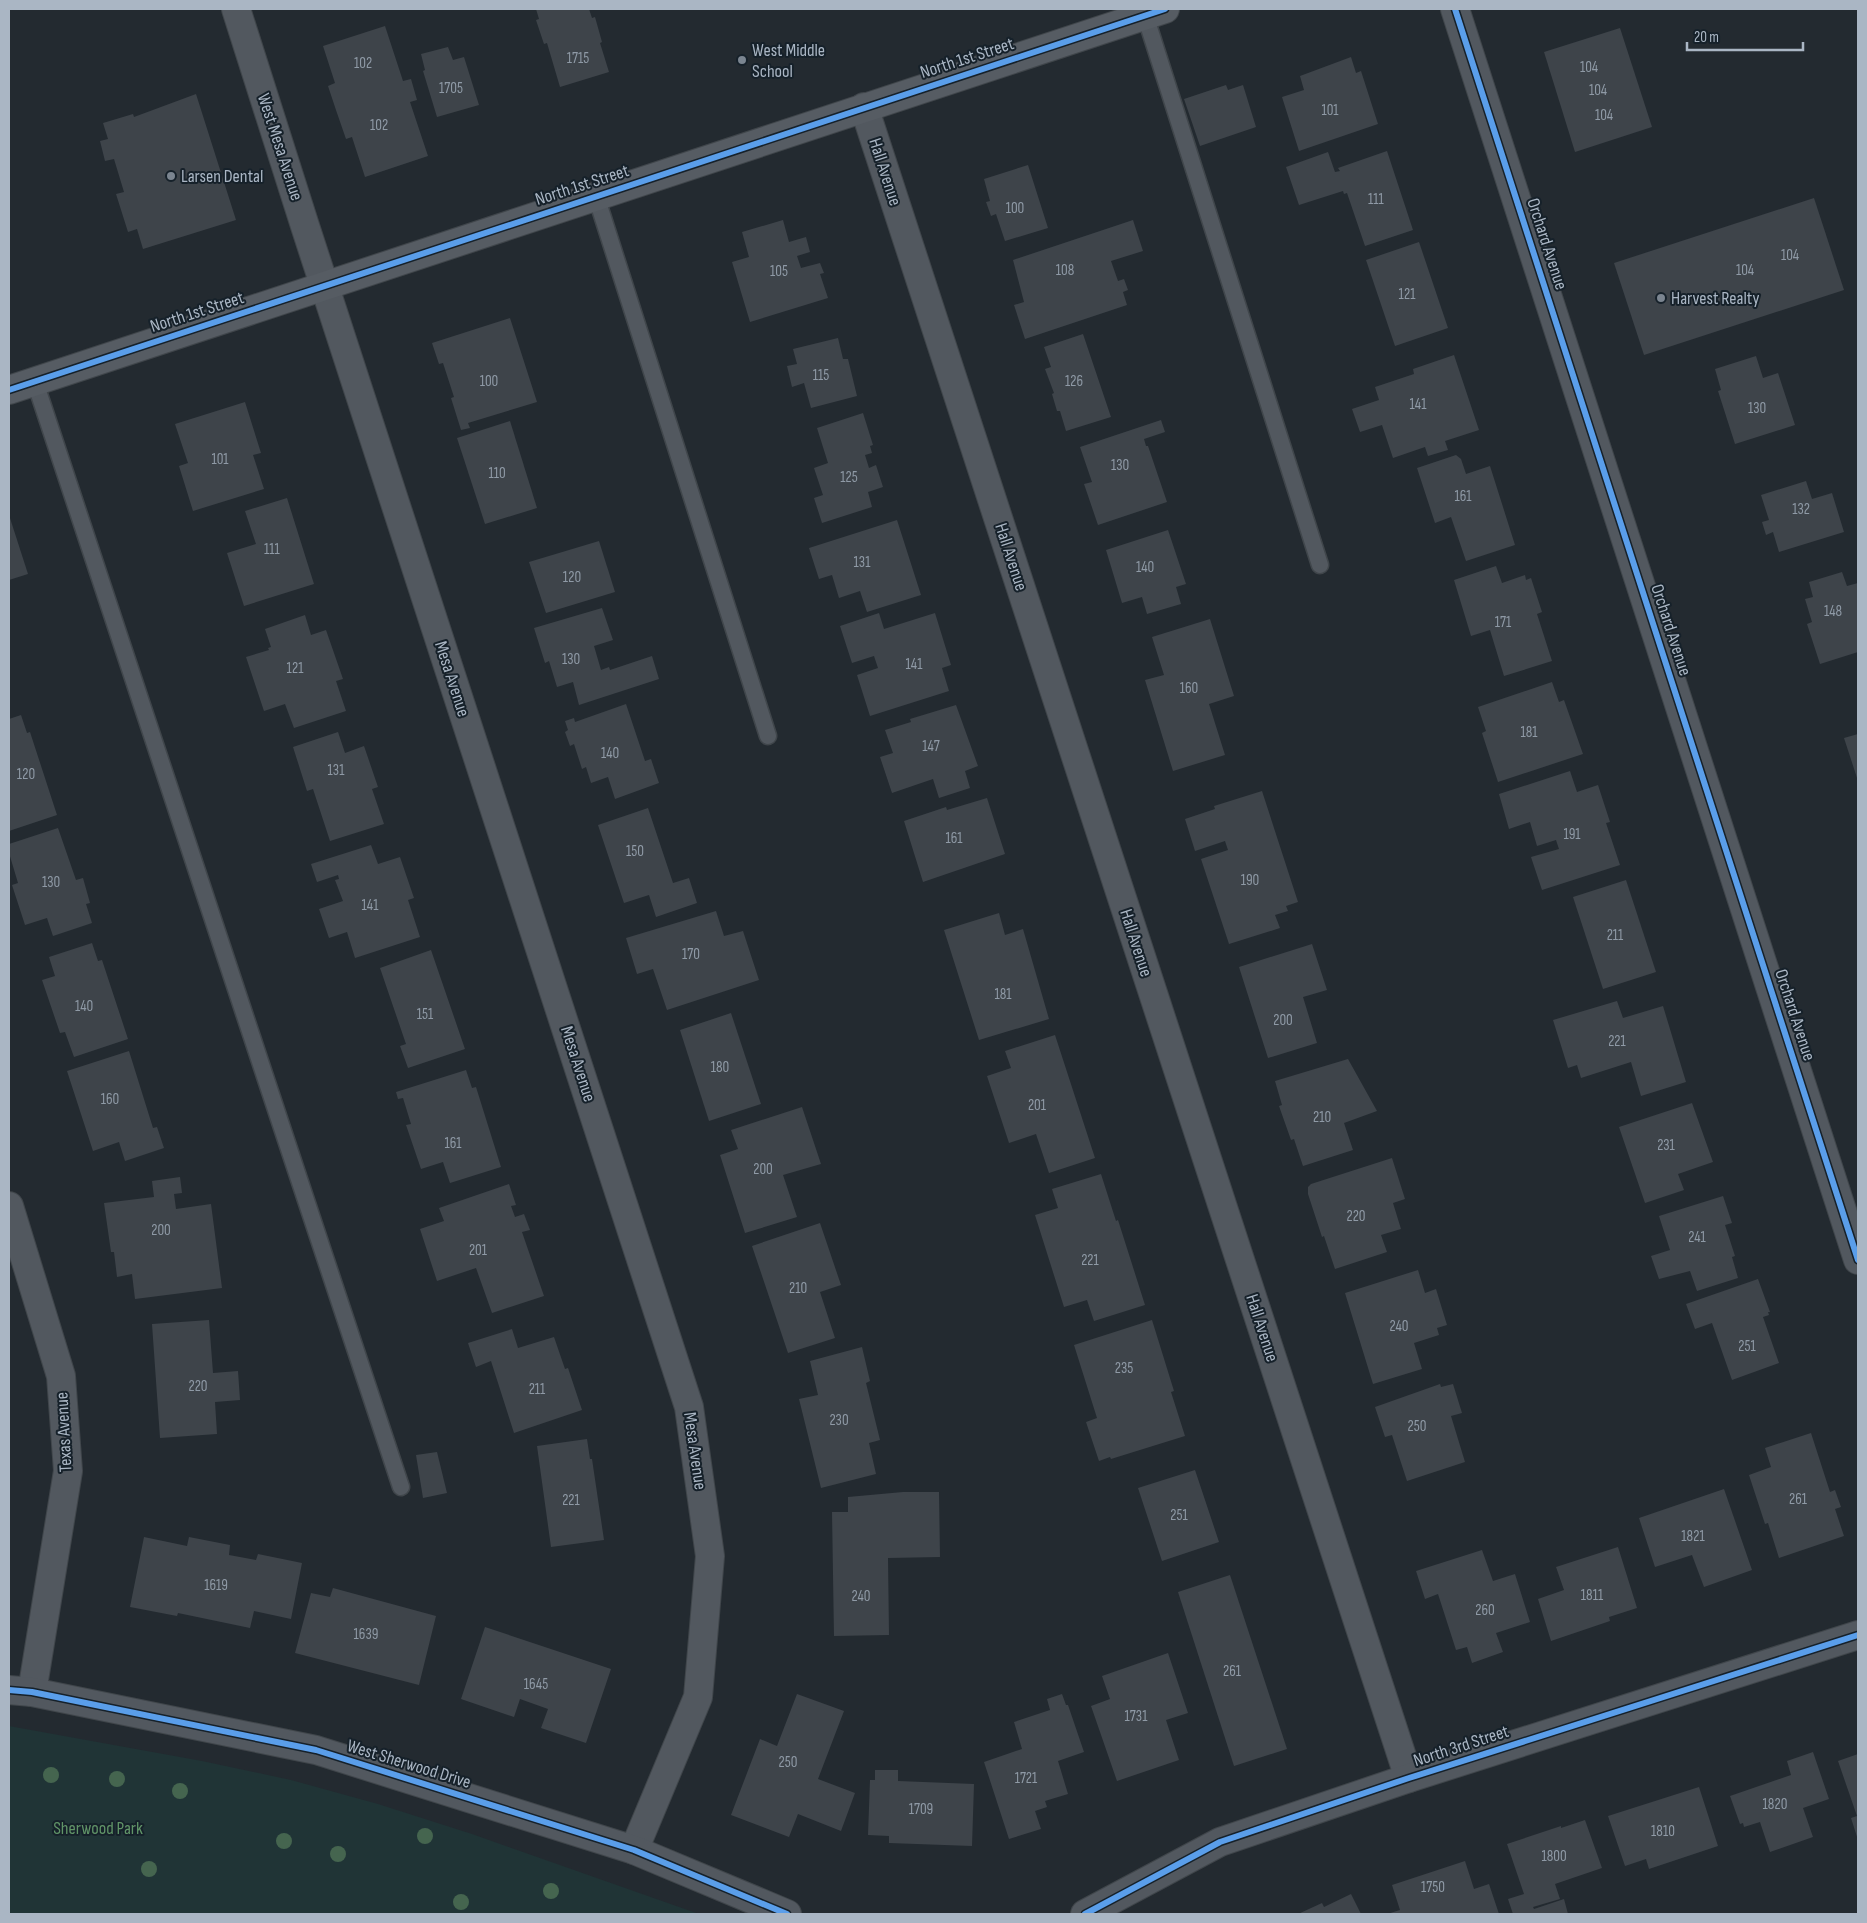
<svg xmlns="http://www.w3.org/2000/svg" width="1867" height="1923" viewBox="0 0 1867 1923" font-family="'Sofia Sans Condensed',sans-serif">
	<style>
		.green { fill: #203436 }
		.building { fill: #3e444a }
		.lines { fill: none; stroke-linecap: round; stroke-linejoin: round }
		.service-casing { stroke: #40464b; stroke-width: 19 }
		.minor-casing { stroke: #40464b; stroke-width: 30 }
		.tertiary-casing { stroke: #40464b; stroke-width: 30 }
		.secondary-casing { stroke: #40464b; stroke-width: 30 }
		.service { stroke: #52585f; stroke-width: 16 }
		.minor { stroke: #52585f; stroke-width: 28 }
		.tertiary { stroke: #52585f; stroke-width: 28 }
		.secondary { stroke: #565c63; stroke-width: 28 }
		.cycleway-casing { stroke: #16212a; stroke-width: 9 }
		.cycleway { stroke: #5a9eea; stroke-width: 6 }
		.tree { fill: #45654f }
		.poi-dot { fill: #7b8590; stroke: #16212a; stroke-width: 2 }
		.labels { text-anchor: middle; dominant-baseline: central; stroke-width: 4; stroke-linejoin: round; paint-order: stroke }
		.number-label { font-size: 15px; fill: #8f9aa6 }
		.poi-label { font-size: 18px; fill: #aab6c4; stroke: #16212a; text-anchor: start }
		.street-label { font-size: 18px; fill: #aab6c4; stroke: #16212a }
		.park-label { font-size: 18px; fill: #619568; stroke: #16212a }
	</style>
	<rect width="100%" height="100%" fill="#232a30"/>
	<path class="green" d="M9,1726L202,1761L291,1780L378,1804L472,1834L699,1914H9Z"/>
	<g class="building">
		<path d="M536,9H589L592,18L595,17L602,42L600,43L609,72L560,87L547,43L544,44L536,20L539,19Z"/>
		<path d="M385,26L403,81L411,79L417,100L410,102L428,156L365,177L352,137L346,139L337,113L328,86L335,83L323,46Z"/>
		<path d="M1620,28L1652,127L1575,152L1544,52Z"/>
		<path d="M448,47L453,60L464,57L479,105L437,117L423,71L425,70L421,54Z"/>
		<path d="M1351,57L1356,73L1361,71L1378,124L1299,151L1282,97L1304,90L1300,76Z"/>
		<path d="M1226,85L1228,90L1243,85L1256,127L1200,146L1184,99Z"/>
		<path d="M196,94L236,220L143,249L137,229L128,232L116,194L124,192L114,159L105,161L100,141L108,139L103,123L133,114L134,117Z"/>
		<path d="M1387,151L1413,230L1365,246L1347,193L1344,194L1343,191L1299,205L1286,167L1328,152L1335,172L1340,171L1338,168Z"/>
		<path d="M1028,165L1048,228L1005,241L996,214L991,216L986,202L990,201L984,179Z"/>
		<path d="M1814,198L1844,290L1644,355L1614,263Z"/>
		<path d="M783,220L789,242L806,237L810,252L797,256L801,268L820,263L824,273L820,274L828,298L750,322L732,262L749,257L742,232Z"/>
		<path d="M1133,220L1143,251L1111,261L1118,281L1124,279L1128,290L1123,292L1127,305L1025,339L1014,305L1024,302L1013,260Z"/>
		<path d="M1419,242L1448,328L1395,346L1366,260Z"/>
		<path d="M510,318L537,402L468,423L470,428L461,430L451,398L454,397L443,363L439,364L432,343Z"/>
		<path d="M1083,334L1111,417L1066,431L1060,411H1057L1052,394L1054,393L1045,369L1051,367L1044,347Z"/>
		<path d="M838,338L843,359H848L857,396L811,408L804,383L792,387L787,366L797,364L793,349Z"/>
		<path d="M1454,355L1479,430L1445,441L1448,450L1428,456L1425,447L1393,458L1382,425L1360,432L1352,409L1379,400L1375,387L1414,374L1413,369Z"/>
		<path d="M1756,356L1763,378L1778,373L1795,425L1735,444L1718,391L1721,390L1715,369Z"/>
		<path d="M245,402L261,453L253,455L264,489L193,511L179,466L188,463L175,424Z"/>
		<path d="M863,413L873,445L870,446L872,453L865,455L869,468L876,465L883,487L868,492L872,507L822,523L814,498L823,495L814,468L828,463L817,428Z"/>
		<path d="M1161,420L1165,432L1144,439L1146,446H1148L1167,502L1098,525L1084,484L1092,482L1080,447Z"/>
		<path d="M510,421L537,508L485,524L457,438Z"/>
		<path d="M1456,455L1461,459L1466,474L1490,466L1515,545L1466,561L1451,517L1435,523L1417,468Z"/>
		<path d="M1806,481L1812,499L1832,493L1844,532L1779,552L1773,532L1766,535L1762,522L1769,520L1761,495Z"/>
		<path d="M287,498L314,584L244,606L227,553L256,544L245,511Z"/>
		<path d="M9,515L28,574L9,580Z"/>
		<path d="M897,520L921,595L867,612L860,591L839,598L832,575L819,579L809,548Z"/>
		<path d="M1168,530L1186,584L1176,587L1181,604L1147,614L1142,597L1122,603L1106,550Z"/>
		<path d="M599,541L615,592L546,613L529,562Z"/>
		<path d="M1496,566L1502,583L1525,575L1526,580L1531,578L1542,612L1537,614L1552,661L1504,676L1490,630L1471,636L1454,580Z"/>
		<path d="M1842,572L1847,586L1858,583V652L1820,664L1807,624L1812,622L1805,599L1813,597L1809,582Z"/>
		<path d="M602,608L613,640L594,646L601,670L609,667L610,670L652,656L659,679L579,705L573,682L557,687L549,661L545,663L534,628Z"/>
		<path d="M879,613L884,629L935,613L951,665L942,668L949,691L870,716L857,675L878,668L874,656L852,663L840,626Z"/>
		<path d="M305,615L311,635L326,630L343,679L336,681L346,711L294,728L285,704L264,711L246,657L269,650L268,648L271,647L265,629Z"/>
		<path d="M1210,619L1234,696L1209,704L1225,755L1173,771L1145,680L1164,675L1152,637Z"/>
		<path d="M1552,682L1559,702L1564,700L1583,754L1498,782L1482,733L1486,731L1478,707Z"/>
		<path d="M626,704L645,761L651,759L659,783L615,799L608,777L591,783L586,767L582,769L574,744L570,746L565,732L568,730L565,721L574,718L575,722Z"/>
		<path d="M956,705L978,766L965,771L970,788L939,798L933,779L892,793L880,757L893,753L885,730L911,722L910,719Z"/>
		<path d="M21,715L27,733L30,732L57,815L9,831V719Z"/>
		<path d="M338,732L345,753L364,746L378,787L372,789L384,824L330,841L313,789L307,791L293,747Z"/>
		<path d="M1858,734V781L1844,738Z"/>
		<path d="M1570,771L1577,792L1598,785L1610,822L1606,823L1620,865L1542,890L1531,857L1559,849L1556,840L1537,846L1530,822L1509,829L1499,794Z"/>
		<path d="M1262,791L1298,902L1286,906L1288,911L1275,915L1280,928L1229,944L1201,859L1228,850L1225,841L1195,851L1185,819L1215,809L1214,806Z"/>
		<path d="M987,798L1005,854L923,882L904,821L946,807L947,810Z"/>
		<path d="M648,808L673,883L689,878L697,903L656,917L649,895L624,903L598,825Z"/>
		<path d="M58,828L76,880L83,878L90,903L86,904L92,923L53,936L47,918L25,925L12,885L18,883L9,853V844Z"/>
		<path d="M371,845L378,864L400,857L414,898L408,900L420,937L355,958L347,932L329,938L319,909L343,901L335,880L339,879L338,875L317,882L311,864Z"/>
		<path d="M1626,880L1656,972L1603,989L1573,897Z"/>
		<path d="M716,911L724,936L743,931L759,980L667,1010L653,969L637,974L626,938Z"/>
		<path d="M999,913L1005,935L1023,929L1049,1019L979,1040L944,930Z"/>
		<path d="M92,943L98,961L102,960L128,1039L74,1057L65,1032L60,1033L42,980L55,976L49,957Z"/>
		<path d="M1312,944L1327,990L1303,997L1317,1043L1268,1058L1239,967Z"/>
		<path d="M431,950L465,1049L408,1068L400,1046L406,1044L380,968Z"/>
		<path d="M1617,1001L1623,1018L1663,1006L1686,1082L1641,1096L1631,1062L1581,1078L1577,1065L1568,1068L1553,1020Z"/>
		<path d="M731,1013L761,1104L709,1121L680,1030Z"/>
		<path d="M1055,1035L1095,1158L1049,1173L1036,1134L1009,1143L987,1076L1011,1068L1005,1051Z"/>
		<path d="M129,1051L153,1128L157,1127L164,1148L125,1161L119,1142L93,1151L67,1071Z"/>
		<path d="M1348,1059L1377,1111L1344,1123L1353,1150L1303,1166L1294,1139L1291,1140L1279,1106L1282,1105L1275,1081Z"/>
		<path d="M466,1070L472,1088L476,1087L501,1167L450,1183L443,1162L421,1169L406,1125L411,1124L403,1098L398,1099L396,1092Z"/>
		<path d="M1692,1103L1713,1162L1678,1174L1684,1190L1645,1203L1619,1127Z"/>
		<path d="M802,1107L821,1164L783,1175L797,1217L745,1233L720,1155L738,1149L731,1130Z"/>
		<path d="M1392,1158L1405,1199L1393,1203L1401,1229L1381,1235L1387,1252L1335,1269L1324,1236L1322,1237L1308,1194V1187L1311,1184Z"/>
		<path d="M1101,1174L1116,1221L1118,1220L1145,1305L1094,1321L1087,1300L1064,1307L1035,1215L1058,1208L1052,1189Z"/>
		<path d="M180,1177L182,1193L174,1194L176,1209L211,1204L222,1288L135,1299L132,1274L117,1277L114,1252H111L104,1203L154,1197L152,1181Z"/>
		<path d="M509,1184L516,1205L511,1206L515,1217L524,1214L530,1230L522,1232L544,1296L492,1313L476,1268L437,1281L420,1229L444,1221L439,1208Z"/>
		<path d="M1723,1196L1732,1223L1725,1225L1735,1256L1732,1257L1738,1278L1697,1291L1690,1271L1659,1279L1651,1256L1670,1250L1659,1216Z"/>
		<path d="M820,1223L841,1285L820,1292L835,1338L788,1353L752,1246Z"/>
		<path d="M1418,1270L1425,1293L1436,1289L1447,1325L1437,1328L1439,1335L1414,1343L1422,1369L1373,1384L1345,1293Z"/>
		<path d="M1758,1279L1770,1312H1768L1769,1315L1763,1317L1779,1363L1732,1380L1712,1323L1695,1329L1686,1304Z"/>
		<path d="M209,1320L213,1373L238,1371L240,1400L215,1402L217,1434L160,1438L152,1324Z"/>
		<path d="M1152,1320L1174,1391L1171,1392L1185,1436L1111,1459L1110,1457L1099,1461L1086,1422L1097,1418L1074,1345Z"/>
		<path d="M512,1329L518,1348L554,1337L565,1369L568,1368L582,1410L514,1433L491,1361L476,1367L468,1343Z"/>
		<path d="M862,1347L870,1381L866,1383L880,1440L869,1443L876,1474L821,1488L799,1399L818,1395L810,1361Z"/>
		<path d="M1440,1384L1441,1387L1453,1384L1462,1413L1451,1416L1465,1462L1407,1481L1392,1435L1385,1437L1375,1407Z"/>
		<path d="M1811,1433L1830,1492L1835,1490L1841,1507L1835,1509L1844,1536L1779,1558L1768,1523L1765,1524L1749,1475L1771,1467L1765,1448Z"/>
		<path d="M587,1439L590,1459H592L604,1540L551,1547L537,1446Z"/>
		<path d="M437,1452L447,1493L423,1498L416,1455Z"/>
		<path d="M1195,1470L1219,1542L1162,1561L1138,1488Z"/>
		<path d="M1724,1489L1752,1570L1704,1587L1692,1555L1655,1567L1639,1518Z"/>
		<path d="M903,1492H939L940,1557L888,1558L889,1635L834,1636L832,1512H848V1497Z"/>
		<path d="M144,1537L187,1546L189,1537L230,1545L229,1555L256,1560L258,1554L302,1563L291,1619L254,1611L250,1628L178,1613L177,1616L130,1607Z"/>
		<path d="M1618,1547L1637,1608L1609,1617L1610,1621L1551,1641L1538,1599L1564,1590L1556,1567Z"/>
		<path d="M1482,1550L1493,1581L1515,1574L1530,1622L1496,1633L1503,1652L1472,1663L1467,1647L1456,1650L1438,1594L1425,1599L1416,1571Z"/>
		<path d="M1230,1575L1287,1749L1234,1766L1178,1592Z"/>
		<path d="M333,1588L436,1616L419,1685L295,1653L311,1593L330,1597Z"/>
		<path d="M485,1627L611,1669L586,1743L541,1728L548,1709L520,1699L514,1717L461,1699Z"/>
		<path d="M1168,1653L1188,1713L1166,1720L1179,1760L1117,1781L1091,1706L1110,1699L1102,1676Z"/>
		<path d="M797,1694L844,1711L818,1779L855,1793L841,1831L798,1814L789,1837L731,1815L760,1739L777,1746Z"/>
		<path d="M1062,1694L1066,1705H1068L1084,1752L1058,1761L1068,1794L1045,1801L1047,1807L1035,1811L1041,1829L1009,1839L984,1762L1022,1749L1014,1722L1050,1710L1047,1699Z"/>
		<path d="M1813,1752L1829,1799L1803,1808L1813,1837L1770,1852L1760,1822L1744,1827L1743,1823L1740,1824L1730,1796L1791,1775L1787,1761Z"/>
		<path d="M1858,1754V1840L1851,1818L1857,1816L1838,1761Z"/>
		<path d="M875,1770H898V1781L974,1784L972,1846L889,1843V1836L868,1835L870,1780H875Z"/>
		<path d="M1699,1787L1718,1846L1649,1869L1646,1859L1625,1866L1608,1816Z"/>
		<path d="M1585,1820L1602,1868L1555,1884L1560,1899L1533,1907L1534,1909L1564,1899L1568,1914H1513L1508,1899L1524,1894L1507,1844L1561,1826V1828Z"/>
		<path d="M1465,1861L1474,1889L1489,1884L1499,1914H1387L1400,1910L1392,1885Z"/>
		<path d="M1351,1894L1361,1914H1298L1322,1903L1324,1907Z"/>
	</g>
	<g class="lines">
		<defs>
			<g id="service">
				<path d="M1145,15L1320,565"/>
				<path d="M596,196L768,736"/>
				<path d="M35,382L401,1487"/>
			</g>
			<g id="minor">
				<path d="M236,9L305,226L689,1407L710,1556L698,1697L634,1850"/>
				<path d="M864,107L1409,1778"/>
				<path d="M9,1206L61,1376L68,1471L32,1692"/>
				<path d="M9,1690L32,1692L316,1750L634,1850L787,1914"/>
				<path d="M1085,1914L1220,1842L1409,1778L1858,1635"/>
			</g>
			<path id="tertiary" d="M1455,9L1858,1260"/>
			<path id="secondary" d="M9,390L1165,9"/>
		</defs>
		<use href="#service" class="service-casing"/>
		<use href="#minor" class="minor-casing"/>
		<use href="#tertiary" class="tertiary-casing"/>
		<use href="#secondary" class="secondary-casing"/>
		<use href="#service" class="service"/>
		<use href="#minor" class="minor"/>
		<use href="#tertiary" class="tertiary"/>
		<use href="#secondary" class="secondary"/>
		<defs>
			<g id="cycleway">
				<path d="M1455,9L1858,1260"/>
				<path d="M9,390L1165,9"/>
				<path d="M9,1690L32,1692L316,1750L634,1850L787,1914"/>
				<path d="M1085,1914L1220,1842L1409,1778L1858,1635"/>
			</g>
		</defs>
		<use href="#cycleway" class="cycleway-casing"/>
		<use href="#cycleway" class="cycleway"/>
	</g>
	<g class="tree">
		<circle cx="51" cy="1775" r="8"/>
		<circle cx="117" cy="1779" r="8"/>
		<circle cx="180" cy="1791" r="8"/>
		<circle cx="425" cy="1836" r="8"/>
		<circle cx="284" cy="1841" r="8"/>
		<circle cx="338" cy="1854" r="8"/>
		<circle cx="149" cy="1869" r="8"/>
		<circle cx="551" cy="1891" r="8"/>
		<circle cx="461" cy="1902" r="8"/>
	</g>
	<g class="poi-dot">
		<circle cx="742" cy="60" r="5"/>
		<circle cx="171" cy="176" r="5"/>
		<circle cx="1661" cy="298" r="5"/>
	</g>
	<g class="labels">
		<g class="number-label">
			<text x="578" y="58">1715</text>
			<text x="363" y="63">102</text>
			<text x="1589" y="67">104</text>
			<text x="451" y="88">1705</text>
			<text x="1598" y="90">104</text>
			<text x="1330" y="110">101</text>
			<text x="1604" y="115">104</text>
			<text x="379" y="125">102</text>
			<text x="1376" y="199">111</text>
			<text x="1015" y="208">100</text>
			<text x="1790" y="255">104</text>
			<text x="1065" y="270">108</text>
			<text x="1745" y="270">104</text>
			<text x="779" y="271">105</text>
			<text x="1407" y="294">121</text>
			<text x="821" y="375">115</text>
			<text x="489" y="381">100</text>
			<text x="1074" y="381">126</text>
			<text x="1418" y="404">141</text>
			<text x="1757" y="408">130</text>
			<text x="220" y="459">101</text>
			<text x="1120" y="465">130</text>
			<text x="497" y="473">110</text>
			<text x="849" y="477">125</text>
			<text x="1463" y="496">161</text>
			<text x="1801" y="509">132</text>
			<text x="272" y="549">111</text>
			<text x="862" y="562">131</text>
			<text x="1145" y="567">140</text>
			<text x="572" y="577">120</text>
			<text x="1833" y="611">148</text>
			<text x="1503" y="622">171</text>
			<text x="571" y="659">130</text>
			<text x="914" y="664">141</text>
			<text x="295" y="668">121</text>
			<text x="1189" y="688">160</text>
			<text x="1529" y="732">181</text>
			<text x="931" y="746">147</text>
			<text x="610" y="753">140</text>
			<text x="336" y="770">131</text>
			<text x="26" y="774">120</text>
			<text x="1572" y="834">191</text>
			<text x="954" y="838">161</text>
			<text x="635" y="851">150</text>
			<text x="1250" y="880">190</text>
			<text x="51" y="882">130</text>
			<text x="370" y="905">141</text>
			<text x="1615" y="935">211</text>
			<text x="691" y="954">170</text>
			<text x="1003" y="994">181</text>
			<text x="84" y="1006">140</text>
			<text x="425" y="1014">151</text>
			<text x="1283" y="1020">200</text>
			<text x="1617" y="1041">221</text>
			<text x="720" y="1067">180</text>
			<text x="110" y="1099">160</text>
			<text x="1037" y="1105">201</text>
			<text x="1322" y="1117">210</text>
			<text x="453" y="1143">161</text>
			<text x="1666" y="1145">231</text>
			<text x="763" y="1169">200</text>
			<text x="1356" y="1216">220</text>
			<text x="161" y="1230">200</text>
			<text x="1697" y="1237">241</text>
			<text x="478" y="1250">201</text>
			<text x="1090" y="1260">221</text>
			<text x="798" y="1288">210</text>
			<text x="1399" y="1326">240</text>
			<text x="1747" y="1346">251</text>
			<text x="1124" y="1368">235</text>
			<text x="198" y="1386">220</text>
			<text x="537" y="1389">211</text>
			<text x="839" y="1420">230</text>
			<text x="1417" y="1426">250</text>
			<text x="1798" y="1499">261</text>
			<text x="571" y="1500">221</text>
			<text x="1179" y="1515">251</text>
			<text x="1693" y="1536">1821</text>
			<text x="216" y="1585">1619</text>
			<text x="1592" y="1595">1811</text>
			<text x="861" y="1596">240</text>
			<text x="1485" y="1610">260</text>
			<text x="366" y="1634">1639</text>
			<text x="1232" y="1671">261</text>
			<text x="536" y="1684">1645</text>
			<text x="1136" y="1716">1731</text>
			<text x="788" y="1762">250</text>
			<text x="1026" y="1778">1721</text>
			<text x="1775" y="1804">1820</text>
			<text x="921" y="1809">1709</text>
			<text x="1663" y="1831">1810</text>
			<text x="1554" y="1856">1800</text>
			<text x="1433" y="1887">1750</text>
		</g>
		<g class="poi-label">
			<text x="752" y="50">West Middle<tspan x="752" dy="21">School</tspan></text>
			<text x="181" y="176">Larsen Dental</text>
			<text x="1671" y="298">Harvest Realty</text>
		</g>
		<g class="street-label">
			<text transform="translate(967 58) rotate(-18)">North 1st Street</text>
			<text transform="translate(280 147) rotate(72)">West Mesa Avenue</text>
			<text transform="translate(885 172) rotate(72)">Hall Avenue</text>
			<text transform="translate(582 185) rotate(-18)">North 1st Street</text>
			<text transform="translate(1547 244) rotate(72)">Orchard Avenue</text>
			<text transform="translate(197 312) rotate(-18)">North 1st Street</text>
			<text transform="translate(1011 557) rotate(72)">Hall Avenue</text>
			<text transform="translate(1671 630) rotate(72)">Orchard Avenue</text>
			<text transform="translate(452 679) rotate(72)">Mesa Avenue</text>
			<text transform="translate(1136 943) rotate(72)">Hall Avenue</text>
			<text transform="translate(1795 1015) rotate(72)">Orchard Avenue</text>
			<text transform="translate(578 1064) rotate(72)">Mesa Avenue</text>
			<text transform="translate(1262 1328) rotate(72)">Hall Avenue</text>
			<text transform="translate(64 1432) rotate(-93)">Texas Avenue</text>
			<text transform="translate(695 1451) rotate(82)">Mesa Avenue</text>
			<text transform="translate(1461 1746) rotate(-18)">North 3rd Street</text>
			<text transform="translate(409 1764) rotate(17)">West Sherwood Drive</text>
		</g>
		<g class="park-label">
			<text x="98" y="1828">Sherwood Park</text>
		</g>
	</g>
	<rect width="1867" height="1923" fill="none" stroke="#aab6c4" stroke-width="20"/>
	<path d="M1687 42v8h116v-8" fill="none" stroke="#aab6c4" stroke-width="2.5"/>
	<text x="1694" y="42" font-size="15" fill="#aab6c4" stroke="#16212a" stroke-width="4" paint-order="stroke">20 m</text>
</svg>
